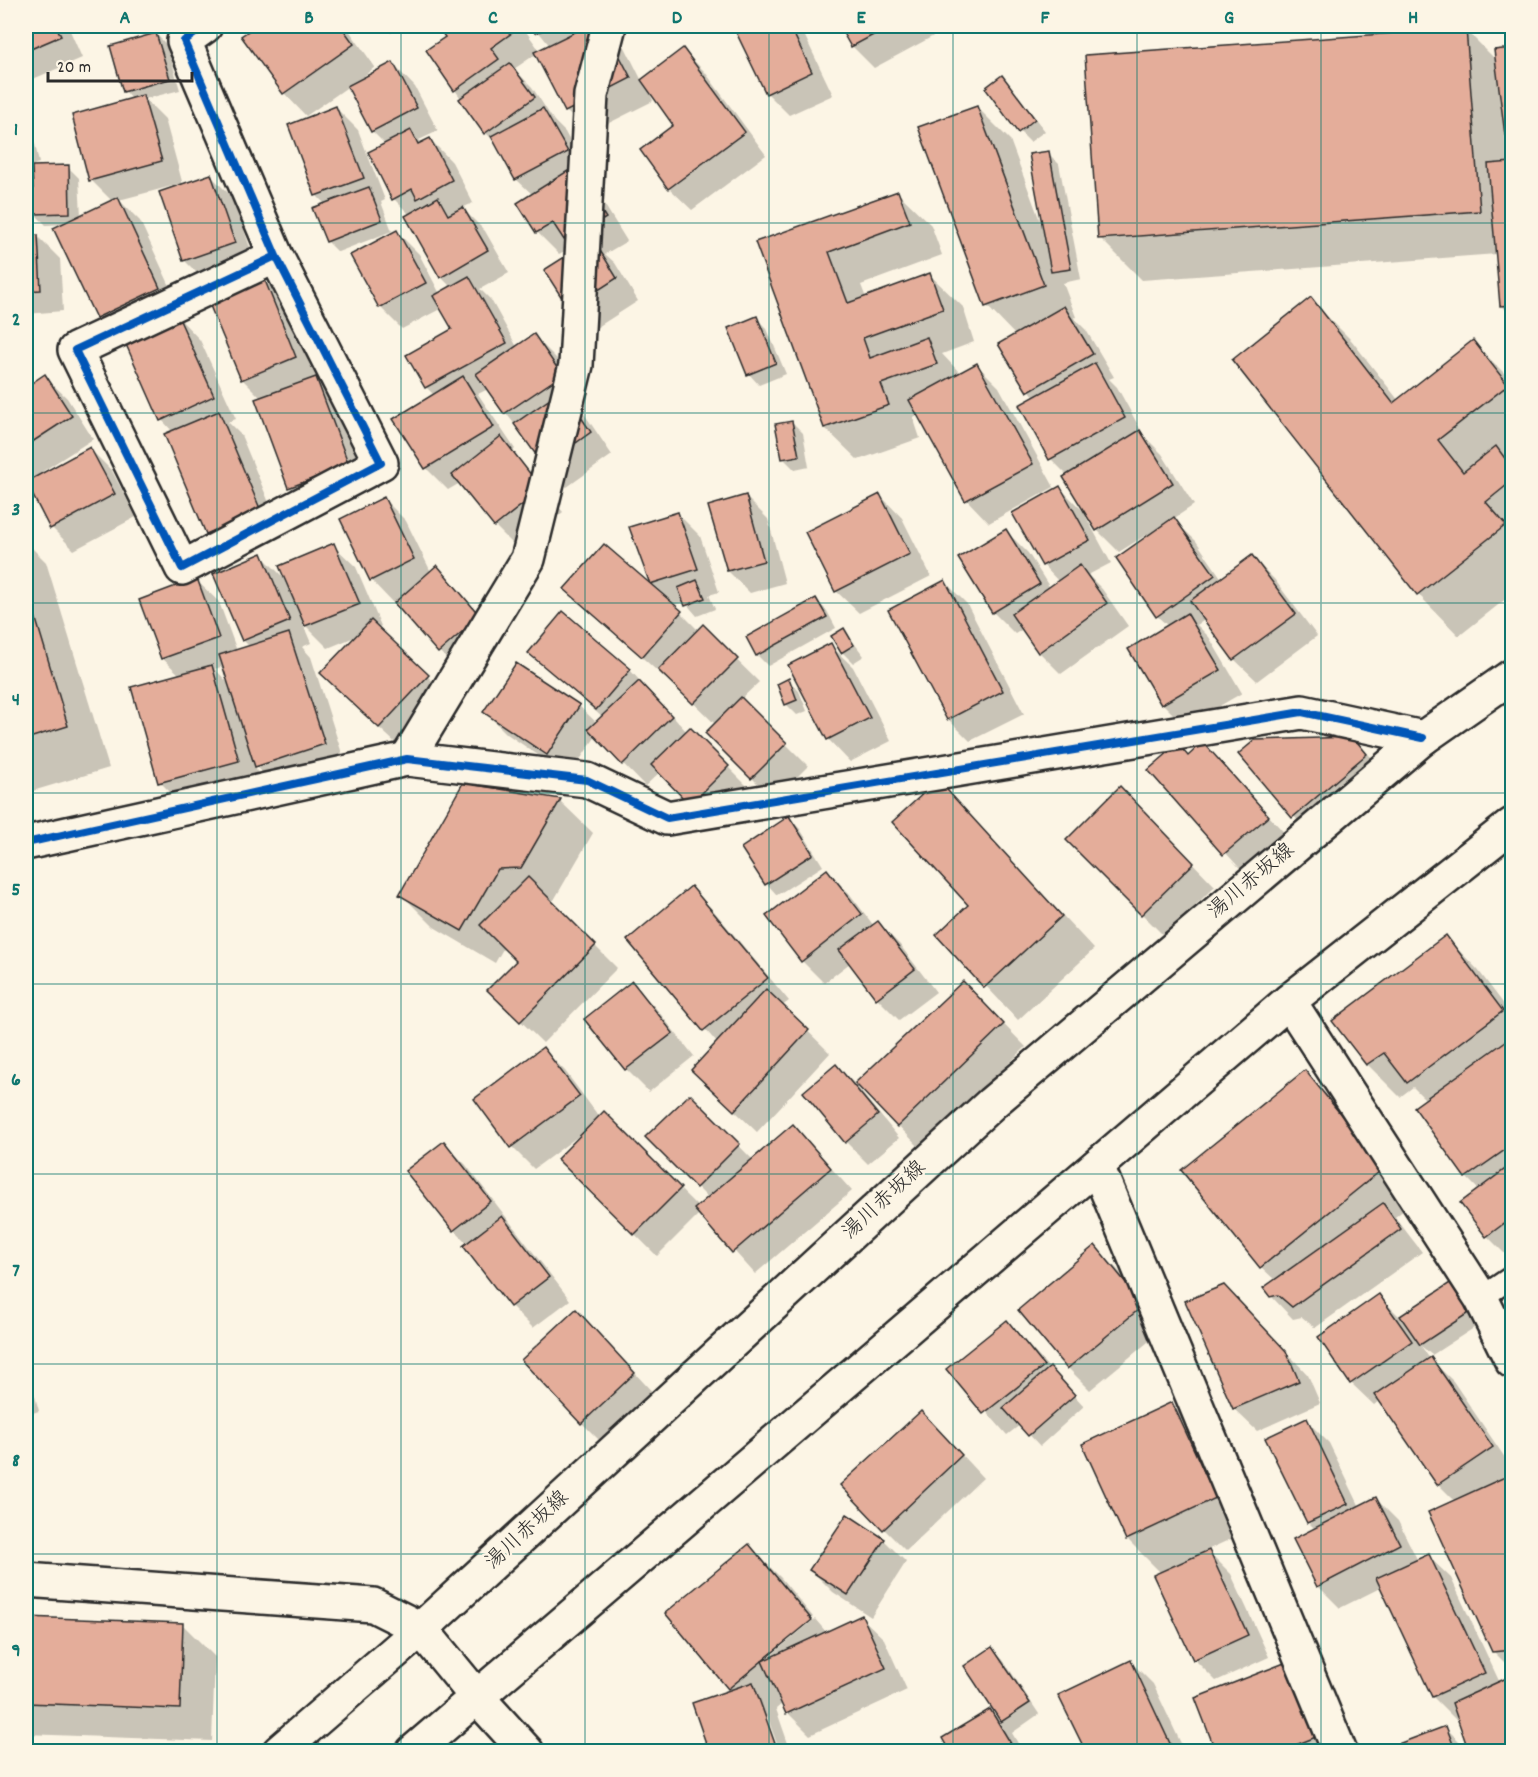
<svg xmlns="http://www.w3.org/2000/svg" width="1538" height="1777" viewBox="0 0 1538 1777" font-family="Dekko,'Klee One',sans-serif">
	<style>
		.shadow { fill: #0003; fill-rule: evenodd }
		.building { fill: #e4ad9a; stroke: #2b2b2b; stroke-width: 1.5 }
		.lines { fill: none; stroke-linecap: round; stroke-linejoin: round }
		.lane-casing { stroke: #2b2b2b; stroke-width: 26 }
		.street-casing { stroke: #2b2b2b; stroke-width: 38 }
		.secondary-casing { stroke: #2b2b2b; stroke-width: 38 }
		.lane { stroke: #fcf5e5; stroke-width: 21 }
		.street { stroke: #fcf5e5; stroke-width: 33 }
		.secondary { stroke: #fcf5e5; stroke-width: 33 }
		.cycleway-casing { stroke: #fcf5e5; stroke-width: 11 }
		.cycleway { stroke: #0057b8; stroke-width: 8 }
		.grid { fill: none; stroke: #0f766e; stroke-width: 1.5; stroke-opacity: 0.55 }
		.labels { text-anchor: middle; dominant-baseline: central; stroke-width: 5; stroke-linejoin: round; paint-order: stroke }
		.street-label { font-size: 21px; fill: #2b2b2b; stroke: #fcf5e5 }
		.neatline { fill: none; stroke: #0f766e; stroke-width: 2 }
		.grid-label { font-size: 20px; text-anchor: middle; font-weight: bold; fill: #0f766e }
	</style>
	<rect width="100%" height="100%" fill="#fcf5e5"/>
	<filter id="ink" filterUnits="userSpaceOnUse"><feTurbulence type="fractalNoise" baseFrequency=".0167" numOctaves="2"/><feDisplacementMap in="SourceGraphic" scale="12" xChannelSelector="R" yChannelSelector="G"/><feConvolveMatrix kernelMatrix="1 2 1 2 8 2 1 2 1" color-interpolation-filters="sRGB"/></filter>
	<g filter="url(#ink)">
		<g class="shadow">
			<path d="M26,26H68L82,58L26,82Z"/>
			<path d="M258,26H346L375,67L354,84L393,64L415,87L438,131L419,140L422,143L430,139L452,162L473,203L462,208L485,231L509,273L480,289L491,300L517,347L534,336L556,358L583,397L574,404L585,415L612,455L567,487L545,465L488,389L478,394L515,449L513,451L563,512L517,548L495,526L460,483L448,490L426,468L434,395L427,388L408,356L454,330L442,308L402,329L380,307L397,232L419,254L440,294L452,288L441,277L410,215L394,199L386,145L372,131L349,86L306,116L284,93L243,36Z"/>
			<path d="M383,26H402L391,33Z"/>
			<path d="M439,26H522L540,51L550,46L534,26H606L623,43L642,81L683,50L705,72L766,155L692,210L669,188L675,125L648,88L653,101L589,133L566,111L536,54L514,69L532,87L554,121L565,132L596,191L627,241L605,254L615,263L638,301L593,330L572,247L559,254L537,232L519,204L533,195L516,179L497,144L486,133L455,90L447,38Z"/>
			<path d="M738,26H800L833,95L789,115L767,93L735,27Z"/>
			<path d="M841,26H952L874,68L852,46Z"/>
			<path d="M1465,29L1497,61L1496,51L1512,49V316L1501,305L1497,254L1142,280L1100,238Z"/>
			<path d="M156,34L167,45L180,90L145,99L165,119L183,185L211,176L233,198L256,265L206,282L184,260L172,186L119,200L140,221L181,310L119,340L97,317L64,224L46,225L35,214L68,167L79,178L81,216L112,201L91,180L133,100L125,91Z"/>
			<path d="M1002,77L1045,131L1030,142L1020,132Z"/>
			<path d="M977,107L1010,140L1043,229L1048,153L1059,164L1081,279L1063,283L1076,317L1074,318L1086,330L1114,377L1109,379L1117,387L1144,436L1162,454L1194,505L1173,519L1196,541L1222,579L1252,557L1274,579L1317,636L1257,681L1234,659L1206,619L1197,625L1209,637L1242,693L1185,726L1163,704L1168,626L1157,616L1146,535L1119,552L1097,530L1088,516L1086,517L1111,563L1088,575L1102,589L1128,626L1061,674L1039,652L1023,629L1015,634L993,612L1006,531L1028,553L1050,588L1059,582L1043,565L1014,513L1060,488L1085,513L1068,476L1051,459L1035,398L1000,345L1016,336L987,306Z"/>
			<path d="M336,108L358,130L385,200L381,202L392,231L338,252L327,241L326,205L317,196L290,126Z"/>
			<path d="M26,123L32,130L39,163L26,167Z"/>
			<path d="M898,193L931,225L942,255L861,285L866,298L930,275L963,307L974,342L942,354L960,373L976,364L999,387L1054,487L989,523L967,500L919,415L913,417L920,438L858,460L825,428L757,243Z"/>
			<path d="M26,237H38L60,259L63,311L26,314Z"/>
			<path d="M264,280L286,302L318,380L338,401L370,487L312,510L289,487L261,398L242,379Z"/>
			<path d="M1310,299L1352,341L1399,401L1473,342L1512,381V456L1507,460L1512,465V594L1459,636L1418,594Z"/>
			<path d="M178,317L200,340L236,419L228,422L241,435L282,534L229,555L207,533L173,432L162,420Z"/>
			<path d="M756,318L767,329L786,374L759,385L749,374Z"/>
			<path d="M44,376L67,398L93,439L43,471L44,473L90,449L112,471L136,517L74,550L52,528L26,480V388Z"/>
			<path d="M792,422L803,433L809,467L795,470L784,459Z"/>
			<path d="M880,495L902,518L931,576L859,613L836,591Z"/>
			<path d="M746,497L768,519L785,583L750,593L728,571Z"/>
			<path d="M383,498L406,521L431,572L436,567L501,639L461,674L371,580Z"/>
			<path d="M678,514L700,536L719,592L709,595L715,609L697,616L685,602L673,605L699,631L703,627L759,682L741,699L808,766L774,800L707,733L715,724L666,676L665,678L566,589H653L631,528Z"/>
			<path d="M26,542L46,562L109,768L26,793Z"/>
			<path d="M333,545L356,567L381,626L377,628L450,698L402,749L344,695L357,636L328,648L302,622L311,643L302,647L311,657L346,766L279,788L255,765L260,783L182,804L160,782L180,675L162,658L196,580L219,602L237,651L250,647L243,640L261,555L286,580ZM224,666L230,685L215,669Z"/>
			<path d="M945,582L967,604L1024,714L970,741L948,719Z"/>
			<path d="M816,600L827,611L836,628L768,666L757,655Z"/>
			<path d="M844,630L864,656L853,663L842,652Z"/>
			<path d="M830,645L853,667L891,741L850,762L828,739Z"/>
			<path d="M530,653L630,670L687,732L690,729L750,789L714,826L660,772L645,786L596,736L569,776L507,734L485,712L579,706L597,723L603,718Z"/>
			<path d="M788,680L799,691L807,711L797,715L786,704Z"/>
			<path d="M1352,738L1375,761L1315,840L1240,755Z"/>
			<path d="M1203,744L1290,839L1247,876L1150,770L1189,757Z"/>
			<path d="M938,782L1094,949L1018,1020L938,935L970,905Z"/>
			<path d="M464,785L560,801L593,833L554,900H549L617,968L543,1043L489,990L518,961L504,947L495,963L434,927L401,894Z"/>
			<path d="M1142,811L1215,886L1164,936L1068,840Z"/>
			<path d="M789,818L800,829L823,866L777,895L767,884Z"/>
			<path d="M827,871L849,893L874,926L878,923L900,945L936,992L899,1020L877,998L850,963L824,983L802,961Z"/>
			<path d="M691,888L713,910L789,1001L782,1006L830,1053L757,1132L715,1092L717,1043L629,940Z"/>
			<path d="M1446,937L1478,970L1512,1015V1255L1509,1258L1487,1236L1479,1190L1466,1177L1416,1108L1426,1100L1413,1087L1400,1097L1367,1064L1334,1021Z"/>
			<path d="M631,983L654,1006L694,1056L649,1092L626,1069L586,1019Z"/>
			<path d="M963,983L1026,1047L920,1148L859,1085L857,1087L899,1138L868,1164L846,1142L836,1066L856,1085Z"/>
			<path d="M543,1049L565,1071L600,1118L604,1114L698,1207L708,1198L647,1137L690,1096L753,1160L793,1126L852,1191L755,1274L700,1213L657,1256L559,1159L581,1134L534,1169L512,1147L476,1099Z"/>
			<path d="M1304,1072L1337,1105L1415,1201L1395,1217L1422,1252L1315,1328L1302,1317L1293,1319L1271,1296L1276,1281L1261,1267Z"/>
			<path d="M444,1143L466,1165L570,1300L533,1328L511,1306L468,1244L454,1230Z"/>
			<path d="M1095,1247L1117,1269L1165,1328L1090,1390L1068,1368L1020,1310Z"/>
			<path d="M1450,1285L1461,1296L1480,1324L1432,1355L1421,1346L1430,1359L1453,1381L1512,1468L1498,1481L1507,1478L1512,1484V1670L1494,1652L1455,1501L1438,1484L1380,1400L1374,1405L1351,1383L1379,1296L1405,1322Z"/>
			<path d="M1187,1302L1246,1309L1308,1375L1320,1403L1257,1431L1234,1409Z"/>
			<path d="M1007,1322L1084,1406L1040,1446L1020,1425L1007,1435L949,1369Z"/>
			<path d="M598,1333L656,1396L604,1445L582,1423Z"/>
			<path d="M26,1363L39,1411L26,1415Z"/>
			<path d="M1171,1404L1204,1437L1248,1531L1207,1550L1231,1574L1269,1657L1216,1681L1194,1659L1161,1573L1127,1539Z"/>
			<path d="M1306,1420L1329,1443L1360,1507L1376,1499L1398,1521L1418,1561L1428,1556L1451,1578L1500,1683L1510,1678L1512,1680V1752H1471L1459,1717L1455,1719L1433,1697L1382,1587L1340,1608L1318,1586L1315,1529L1308,1522Z"/>
			<path d="M943,1435L983,1478L906,1551L884,1529Z"/>
			<path d="M884,1540L906,1562L871,1617L833,1592L811,1570Z"/>
			<path d="M749,1546L781,1578L813,1617L756,1665L763,1662L815,1619L827,1633L861,1617L884,1639L907,1690L810,1735L788,1713L783,1703L776,1709L791,1752H780L767,1716L765,1718L729,1688L667,1614Z"/>
			<path d="M26,1619L182,1624L215,1657L212,1741L26,1734Z"/>
			<path d="M992,1649L1003,1660L1039,1714L1012,1733L1023,1752H952L990,1711L1003,1723L966,1667Z"/>
			<path d="M1131,1662L1153,1684L1185,1752H1087Z"/>
			<path d="M1286,1664L1335,1752H1217Z"/>
			<path d="M1446,1728L1470,1752H1393Z"/>
		</g>
		<g class="building">
			<path d="M26,26H56L61,36L26,51Z"/>
			<path d="M256,26H341L354,44L283,94L241,36Z"/>
			<path d="M437,26H517L519,28L491,48L499,59L454,91L426,50L445,37Z"/>
			<path d="M532,26H554L535,33Z"/>
			<path d="M587,26H604L631,78L565,112L534,52Z"/>
			<path d="M733,26H790L812,72L766,94Z"/>
			<path d="M839,26H890L851,47Z"/>
			<path d="M1466,28L1480,211L1098,239L1085,55Z"/>
			<path d="M156,33L170,79L123,92L110,46Z"/>
			<path d="M683,48L745,132L668,189L640,150L673,125L641,80Z"/>
			<path d="M1512,48V134L1505,135L1494,50Z"/>
			<path d="M393,62L417,108L371,132L347,86Z"/>
			<path d="M510,63L535,97L484,134L459,99Z"/>
			<path d="M1002,75L1035,119L1018,133L985,88Z"/>
			<path d="M143,95L162,161L89,181L72,115Z"/>
			<path d="M336,106L364,178L315,196L288,125Z"/>
			<path d="M977,106L1044,285L985,307L918,127Z"/>
			<path d="M543,108L568,152L515,180L491,136Z"/>
			<path d="M411,130L418,144L430,138L452,180L417,199L412,189L392,200L368,152Z"/>
			<path d="M26,135L29,153L26,154Z"/>
			<path d="M1049,151L1071,269L1051,272L1029,154Z"/>
			<path d="M1512,162V305L1500,306L1488,164Z"/>
			<path d="M69,165L70,213L34,214L32,166Z"/>
			<path d="M574,167L606,218L566,243L553,223L536,233L517,203Z"/>
			<path d="M211,174L235,243L183,261L159,192Z"/>
			<path d="M369,187L382,220L326,242L312,208Z"/>
			<path d="M898,191L910,222L829,252L848,303L930,273L943,309L863,338L870,358L927,337L937,364L881,384L889,405L824,428L755,242Z"/>
			<path d="M118,197L160,288L96,318L53,228Z"/>
			<path d="M438,197L448,215L463,207L488,250L440,278L405,216Z"/>
			<path d="M397,230L426,283L379,308L350,255Z"/>
			<path d="M38,235L41,290L26,291V236Z"/>
			<path d="M593,239L617,278L569,309L544,270Z"/>
			<path d="M469,276L507,343L425,388L406,355L452,329L433,296Z"/>
			<path d="M264,278L296,357L241,380L208,301Z"/>
			<path d="M1311,297L1393,403L1473,340L1508,385L1438,440L1463,472L1496,446L1512,468V481L1486,502L1506,525L1417,595L1232,360Z"/>
			<path d="M1064,306L1093,354L1027,392L998,344Z"/>
			<path d="M178,316L214,396L160,421L124,340Z"/>
			<path d="M757,316L776,363L747,375L728,328Z"/>
			<path d="M534,334L562,375L504,414L476,374Z"/>
			<path d="M977,363L1033,464L965,501L909,400Z"/>
			<path d="M1095,363L1125,418L1049,460L1019,405Z"/>
			<path d="M45,374L72,416L26,446V387Z"/>
			<path d="M463,376L494,427L425,469L393,419Z"/>
			<path d="M316,377L349,465L288,488L255,399Z"/>
			<path d="M563,390L591,432L544,466L514,424Z"/>
			<path d="M219,411L261,511L206,534L164,434Z"/>
			<path d="M792,421L799,456L782,459L775,424Z"/>
			<path d="M1140,430L1173,483L1096,531L1063,477Z"/>
			<path d="M501,436L542,489L494,527L452,475Z"/>
			<path d="M90,447L115,494L50,529L26,482Z"/>
			<path d="M1060,486L1090,540L1042,566L1012,513Z"/>
			<path d="M880,494L910,554L835,592L805,532Z"/>
			<path d="M746,495L764,561L727,571L708,506Z"/>
			<path d="M384,497L414,559L370,581L340,519Z"/>
			<path d="M678,512L698,569L650,584L629,527Z"/>
			<path d="M1174,517L1215,575L1156,617L1116,558Z"/>
			<path d="M1006,529L1040,584L992,613L958,558Z"/>
			<path d="M334,543L360,604L305,626L279,566Z"/>
			<path d="M604,544L682,611L642,657L564,589Z"/>
			<path d="M262,553L290,621L242,641L213,574Z"/>
			<path d="M1252,555L1296,614L1233,660L1190,601Z"/>
			<path d="M437,565L480,616L438,653L394,603Z"/>
			<path d="M1080,565L1107,603L1038,653L1011,614Z"/>
			<path d="M197,578L219,638L161,659L139,600Z"/>
			<path d="M697,580L705,598L685,606L678,588Z"/>
			<path d="M945,580L1003,691L947,720L888,610Z"/>
			<path d="M26,586L68,726L26,739Z"/>
			<path d="M816,598L827,617L756,656L746,637Z"/>
			<path d="M563,611L631,669L596,710L528,653Z"/>
			<path d="M1187,613L1221,670L1161,705L1128,649Z"/>
			<path d="M371,620L429,675L379,728L320,673Z"/>
			<path d="M703,624L738,659L693,704L658,670Z"/>
			<path d="M844,628L854,645L841,653L831,636Z"/>
			<path d="M289,633L325,744L255,767L219,655Z"/>
			<path d="M831,643L870,718L827,740L788,665Z"/>
			<path d="M516,663L580,705L547,755L483,712Z"/>
			<path d="M212,665L239,761L158,783L131,687Z"/>
			<path d="M789,678L797,700L785,705L777,684Z"/>
			<path d="M639,681L672,716L622,765L588,729Z"/>
			<path d="M741,697L787,743L751,779L705,733Z"/>
			<path d="M690,727L729,766L690,805L651,765Z"/>
			<path d="M1353,737L1367,754L1292,818L1238,754L1255,740Z"/>
			<path d="M1203,742L1269,816L1223,855L1148,770L1178,744L1188,756Z"/>
			<path d="M938,780L1062,916L984,988L936,935L968,905L892,822Z"/>
			<path d="M463,783L561,799L521,868L498,869L462,931L399,895Z"/>
			<path d="M1120,786L1194,863L1141,915L1066,840Z"/>
			<path d="M789,816L813,854L765,885L741,848Z"/>
			<path d="M827,869L862,914L801,962L766,916Z"/>
			<path d="M528,877L596,945L520,1022L487,990L516,961L480,925Z"/>
			<path d="M691,886L768,978L703,1031L627,940Z"/>
			<path d="M878,921L915,969L876,999L839,950Z"/>
			<path d="M1446,935L1503,1011L1407,1083L1384,1053L1366,1065L1332,1021Z"/>
			<path d="M632,981L673,1033L625,1070L584,1019Z"/>
			<path d="M963,981L1004,1024L897,1127L855,1083Z"/>
			<path d="M766,989L809,1030L734,1111L691,1070Z"/>
			<path d="M1510,1038L1512,1042V1145L1465,1178L1414,1107Z"/>
			<path d="M543,1047L580,1096L510,1148L474,1099Z"/>
			<path d="M836,1064L878,1115L845,1143L803,1092Z"/>
			<path d="M1305,1070L1384,1168L1260,1268L1181,1170Z"/>
			<path d="M690,1094L740,1144L696,1188L645,1137Z"/>
			<path d="M604,1111L681,1188L634,1235L557,1159Z"/>
			<path d="M793,1124L831,1168L732,1253L694,1209Z"/>
			<path d="M444,1141L491,1201L453,1231L405,1171Z"/>
			<path d="M1512,1164V1231L1506,1222L1486,1237L1460,1203Z"/>
			<path d="M1383,1203L1401,1229L1292,1307L1278,1295L1270,1297L1263,1288Z"/>
			<path d="M502,1216L549,1277L510,1307L463,1246Z"/>
			<path d="M1095,1245L1144,1305L1067,1369L1018,1310Z"/>
			<path d="M1450,1283L1470,1312L1420,1345L1400,1316Z"/>
			<path d="M1224,1285L1286,1351L1299,1381L1233,1409L1185,1301Z"/>
			<path d="M1379,1294L1412,1341L1350,1384L1318,1337Z"/>
			<path d="M576,1309L635,1373L581,1424L521,1360Z"/>
			<path d="M1007,1320L1044,1366L983,1414L946,1369Z"/>
			<path d="M1431,1357L1493,1447L1437,1485L1375,1395Z"/>
			<path d="M1050,1367L1075,1395L1028,1436L1003,1408Z"/>
			<path d="M1172,1402L1216,1498L1126,1540L1082,1444Z"/>
			<path d="M921,1411L962,1455L883,1530L840,1485Z"/>
			<path d="M1307,1418L1348,1504L1307,1523L1265,1438Z"/>
			<path d="M1507,1476L1512,1488V1650L1492,1652L1428,1512Z"/>
			<path d="M1376,1497L1400,1544L1317,1587L1293,1539Z"/>
			<path d="M847,1514L885,1539L848,1595L809,1570Z"/>
			<path d="M749,1544L812,1620L728,1689L665,1613Z"/>
			<path d="M1209,1550L1248,1635L1193,1660L1153,1575Z"/>
			<path d="M1429,1554L1485,1673L1432,1697L1376,1578Z"/>
			<path d="M862,1615L886,1668L786,1714L762,1661Z"/>
			<path d="M26,1617L183,1623L180,1709L26,1703Z"/>
			<path d="M992,1647L1030,1703L1001,1722L964,1666Z"/>
			<path d="M1131,1660L1174,1752H1086L1058,1695Z"/>
			<path d="M1287,1662L1316,1737L1278,1752H1216L1195,1698Z"/>
			<path d="M1511,1676L1512,1752H1469L1452,1703Z"/>
			<path d="M753,1682L778,1752H709L692,1703Z"/>
			<path d="M990,1709L1016,1752H950L942,1738Z"/>
			<path d="M1446,1726L1456,1752H1392L1390,1747Z"/>
		</g>
		<g class="lines">
			<defs>
				<path id="lane" d="M1481,1298L1512,1277"/>
				<g id="street">
					<path d="M205,26L184,41L276,256L381,463L182,568L75,350L276,256"/>
					<path d="M407,759L528,559L576,365L591,95L609,26"/>
					<path d="M26,843L407,759L587,780L667,818L1302,712L1423,738"/>
					<path d="M1289,1001L1481,1298L1512,1361"/>
					<path d="M1097,1166L1340,1752"/>
					<path d="M26,1580L373,1605L421,1629L476,1696L527,1752"/>
				</g>
				<g id="secondary">
					<path d="M279,1752L421,1629L992,1103L1423,738L1512,676"/>
					<path d="M413,1752L1289,1001L1512,825"/>
				</g>
			</defs>
			<use href="#lane" class="lane-casing"/>
			<use href="#street" class="street-casing"/>
			<use href="#secondary" class="secondary-casing"/>
			<use href="#lane" class="lane"/>
			<use href="#street" class="street"/>
			<use href="#secondary" class="secondary"/>
			<defs>
				<g id="cycleway">
					<path d="M205,26L184,41L276,256L381,463L182,568L75,350L276,256"/>
					<path d="M26,843L407,759L587,780L667,818L1302,712L1423,738"/>
				</g>
			</defs>
			<use href="#cycleway" class="cycleway-casing"/>
			<use href="#cycleway" class="cycleway"/>
		</g>
	</g>
	<path class="grid" d="M217,26V1752M401,26V1752M585,26V1752M769,26V1752M953,26V1752M1137,26V1752M1321,26V1752M26,223H1512M26,413H1512M26,603H1512M26,793H1512M26,984H1512M26,1174H1512M26,1364H1512M26,1554H1512"/>
	<g class="labels">
		<g class="street-label">
			<text transform="translate(1252 882) rotate(-40)">湯川赤坂線</text>
			<text transform="translate(885 1201) rotate(-43)">湯川赤坂線</text>
			<text transform="translate(528 1531) rotate(-43)">湯川赤坂線</text>
		</g>
	</g>
	<rect width="1538" height="1777" fill="none" stroke="#fcf5e5" stroke-width="66"/>
	<path d="M48 72v9h144v-9" fill="none" stroke="#2b2b2b" stroke-width="3"/>
	<text x="57" y="72" font-size="18" fill="#2b2b2b" stroke="#fcf5e5" stroke-width="4.5" paint-order="stroke">20 m</text>
	<rect x="33" y="33" width="1472" height="1711" class="neatline"/>
	<g class="grid-label">
		<text x="125" y="23">A</text>
		<text x="309" y="23">B</text>
		<text x="493" y="23">C</text>
		<text x="677" y="23">D</text>
		<text x="861" y="23">E</text>
		<text x="1045" y="23">F</text>
		<text x="1229" y="23">G</text>
		<text x="1413" y="23">H</text>
		<text x="16" y="135">1</text>
		<text x="16" y="325">2</text>
		<text x="16" y="515">3</text>
		<text x="16" y="705">4</text>
		<text x="16" y="895">5</text>
		<text x="16" y="1085">6</text>
		<text x="16" y="1276">7</text>
		<text x="16" y="1466">8</text>
		<text x="16" y="1656">9</text>
	</g>
</svg>
